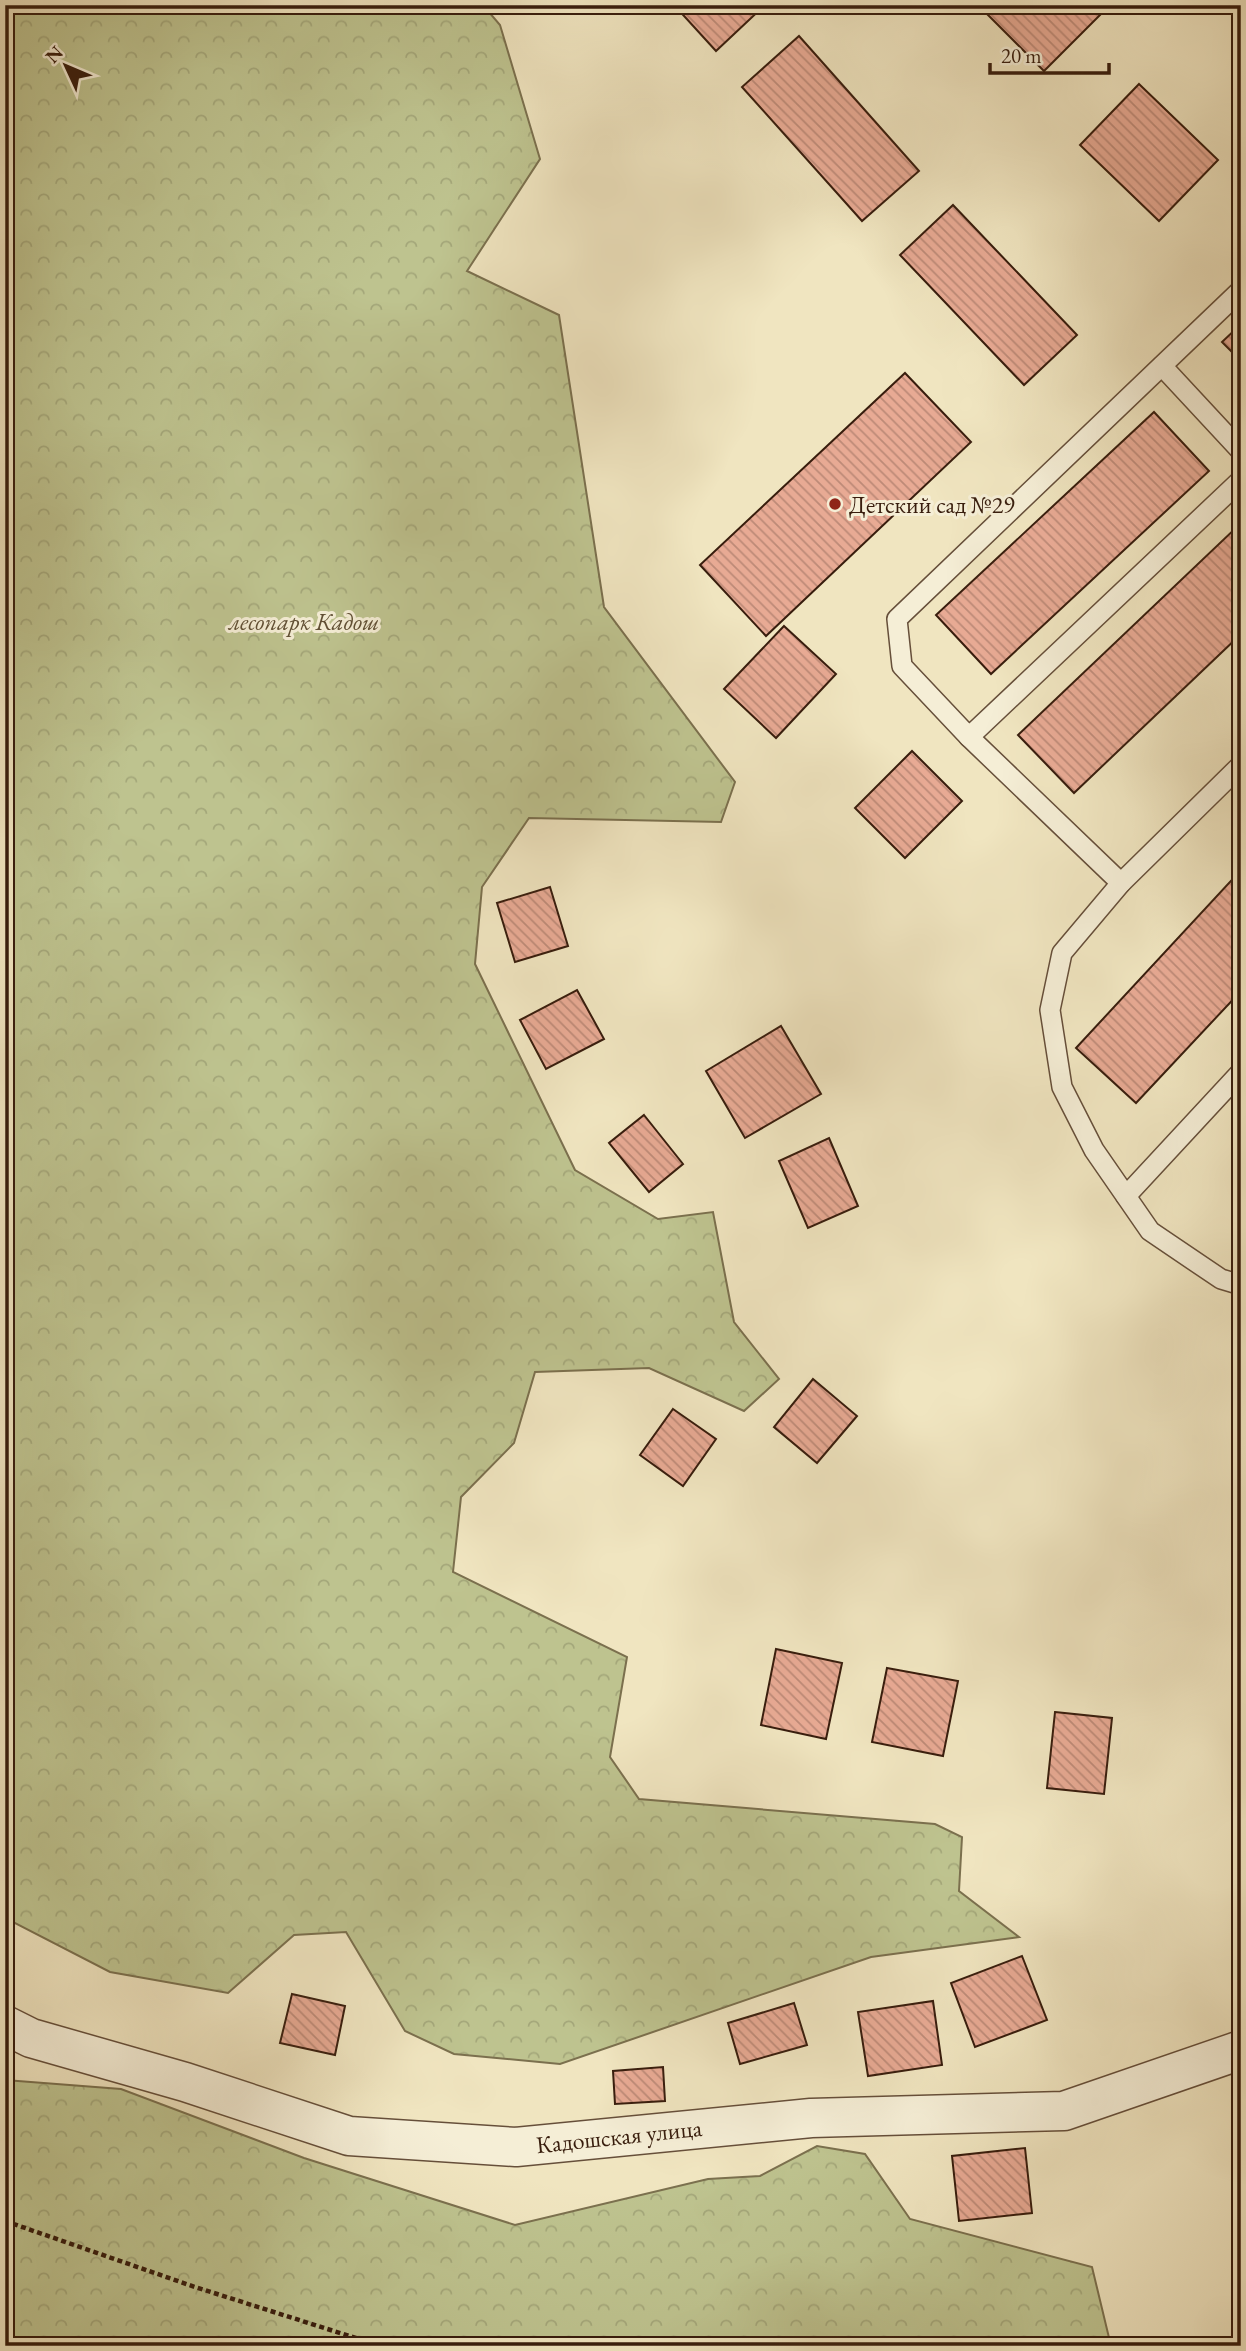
<svg xmlns="http://www.w3.org/2000/svg" width="1246" height="2351" viewBox="0 0 1246 2351" font-family="'EB Garamond',serif">
	<style>
		.forest { fill: url(#forest-crowns); stroke: #7b704e; stroke-width: 2 }
		.building { fill: url(#building-back-hatch); stroke: #381d0d; stroke-width: 2 }
		.lines { fill: none; stroke-linecap: round; stroke-linejoin: round }
		.service-casing { stroke: #664f3a; stroke-width: 22 }
		.minor-casing { stroke: #664f3a; stroke-width: 41 }
		.path { stroke: #381d0d; stroke-width: 4.5; stroke-dasharray: 5 3.5; stroke-linecap: butt }
		.service { stroke: #f5eed6; stroke-width: 19 }
		.minor { stroke: #f5eed6; stroke-width: 38 }
		.poi-dot { fill: #8f2418; stroke: #f5eed6; stroke-width: 2.5 }
		.labels { text-anchor: middle; dominant-baseline: central; stroke-width: 6; stroke-linejoin: round; paint-order: stroke }
		.poi-label { font-size: 24px; fill: #381d0d; stroke: #f5eed6; text-anchor: start }
		.park-label { font-size: 24px; font-style: italic; fill: #604f34; stroke: #f5eed6 }
		.street-label { font-size: 24px; fill: #381d0d; stroke: #f5eed6 }
	</style>
	<defs>
		<pattern id="forest-crowns" width="20" height="18" patternUnits="userSpaceOnUse" patternTransform="scale(1.75)"><rect width="20" height="18" fill="#bec38f"/><path d="M2 6a3 3 0 1 1 6 0M12 15a3 3 0 1 1 6 0" fill="none" stroke="#a4a77a"/></pattern>
		<pattern id="building-back-hatch" width="6" height="6" patternUnits="userSpaceOnUse" patternTransform="scale(1.75)"><rect width="6" height="6" fill="#e8aa94"/><path d="M-1 5l2 2M0 0l6 6M5-1l2 2" fill="none" stroke="#bd8a77"/></pattern>
	</defs>
	<rect width="100%" height="100%" fill="#f0e5c0"/>
	<filter id="stains"><feTurbulence type="fractalNoise" baseFrequency=".00286" numOctaves="4"/><feColorMatrix values="0 0 0 0 .2 0 0 0 0 .09 0 0 0 0 .02 0 0 0 .5 -.17"/></filter>
	<radialGradient id="worn" r=".72"><stop offset=".6" stop-color="#630" stop-opacity="0"/><stop offset="1" stop-color="#630" stop-opacity=".3"/></radialGradient>
	<g class="forest">
		<path d="M5,5H483L500,25L540,159L467,271L559,315L604,607L735,782L721,822L529,818L482,887L475,964L575,1170L658,1219L713,1212L734,1322L779,1379L744,1411L649,1368L535,1372L514,1443L461,1497L453,1572L627,1657L610,1757L639,1799L935,1824L962,1837L959,1891L1019,1937L871,1957L560,2064L454,2054L405,2031L346,1932L294,1935L228,1993L110,1972L5,1918Z"/>
		<path d="M5,2080L121,2089L304,2158L515,2225L708,2179L760,2176L817,2146L865,2154L910,2219L1092,2267L1111,2346H5Z"/>
	</g>
	<g class="building">
		<path d="M674,5H765L716,51Z"/>
		<path d="M978,5H1092L1101,14L1044,71Z"/>
		<path d="M799,36L919,171L862,221L742,87Z"/>
		<path d="M1139,84L1218,160L1159,221L1080,145Z"/>
		<path d="M953,205L1077,335L1024,385L900,255Z"/>
		<path d="M1241,324V361L1222,342Z"/>
		<path d="M905,373L971,442L766,636L700,565Z"/>
		<path d="M1154,412L1209,471L991,674L936,615Z"/>
		<path d="M1241,523V634L1074,793L1018,735Z"/>
		<path d="M784,626L836,674L776,738L724,689Z"/>
		<path d="M912,751L962,801L905,858L855,808Z"/>
		<path d="M1241,870V991L1136,1103L1076,1048Z"/>
		<path d="M550,887L568,946L515,962L497,903Z"/>
		<path d="M577,990L604,1039L546,1069L520,1020Z"/>
		<path d="M781,1026L821,1094L745,1138L706,1071Z"/>
		<path d="M644,1115L683,1164L649,1192L609,1143Z"/>
		<path d="M829,1138L858,1206L808,1228L779,1161Z"/>
		<path d="M813,1379L857,1416L817,1463L774,1427Z"/>
		<path d="M673,1409L716,1439L683,1486L640,1455Z"/>
		<path d="M776,1649L842,1663L826,1739L761,1725Z"/>
		<path d="M887,1668L958,1681L943,1756L872,1742Z"/>
		<path d="M1055,1712L1112,1718L1104,1794L1047,1788Z"/>
		<path d="M1022,1956L1047,2020L975,2047L951,1983Z"/>
		<path d="M292,1994L345,2006L335,2055L280,2043Z"/>
		<path d="M933,2001L942,2065L868,2076L858,2012Z"/>
		<path d="M794,2003L807,2045L740,2064L728,2023Z"/>
		<path d="M663,2067L665,2101L615,2104L613,2071Z"/>
		<path d="M1025,2148L1032,2213L959,2221L952,2156Z"/>
	</g>
	<g class="lines">
		<defs>
			<g id="service">
				<path d="M1241,290L897,619L902,666L969,737L1241,480"/>
				<path d="M1162,366L1241,451"/>
				<path d="M969,737L1121,883"/>
				<path d="M1241,765L1121,883L1062,953L1050,1010L1062,1087L1094,1150L1150,1231L1221,1279L1241,1285"/>
				<path d="M1126,1196L1241,1072"/>
			</g>
			<path id="minor" d="M5,2025L31,2038L185,2082L349,2136L516,2147L811,2118L1064,2111L1241,2050"/>
		</defs>
		<use href="#service" class="service-casing"/>
		<use href="#minor" class="minor-casing"/>
		<g class="path">
			<path d="M5,2221L195,2287L381,2346"/>
			<path d="M1026,2346L1048,2340L1089,2346"/>
		</g>
		<use href="#service" class="service"/>
		<use href="#minor" class="minor"/>
	</g>
	<circle class="poi-dot" cx="835" cy="504" r="7"/>
	<g class="labels">
		<g class="poi-label">
			<text x="849" y="504">Детский сад №29</text>
		</g>
		<g class="park-label">
			<text x="304" y="621">лесопарк Кадош</text>
		</g>
		<g class="street-label">
			<text transform="translate(619 2136) rotate(-6)">Кадошская улица</text>
		</g>
	</g>
	<rect width="1246" height="2351" fill="none" stroke="#f0e5c0" stroke-width="28"/>
	<rect x="7" y="7" width="1232" height="2337" fill="none" stroke="#381d0d" stroke-width="3.5"/>
	<rect x="14" y="14" width="1218" height="2323" fill="none" stroke="#381d0d" stroke-width="2"/>
	<g transform="translate(66 66) rotate(314)" stroke="#f5eed6" stroke-width="5" paint-order="stroke">
	<path d="M0-5L12 26L0 18L-12 26Z" fill="#381d0d"/>
	<text y="-10" font-size="19" font-weight="bold" text-anchor="middle" fill="#381d0d">N</text>
	</g>
	<path d="M990 63v10h119v-10" fill="none" stroke="#381d0d" stroke-width="3.5"/>
	<text x="1001" y="63" font-size="21" fill="#381d0d" stroke="#f5eed6" stroke-width="5" paint-order="stroke">20 m</text>
	<rect width="100%" height="100%" filter="url(#stains)"/>
	<rect width="100%" height="100%" fill="url(#worn)"/>
</svg>
